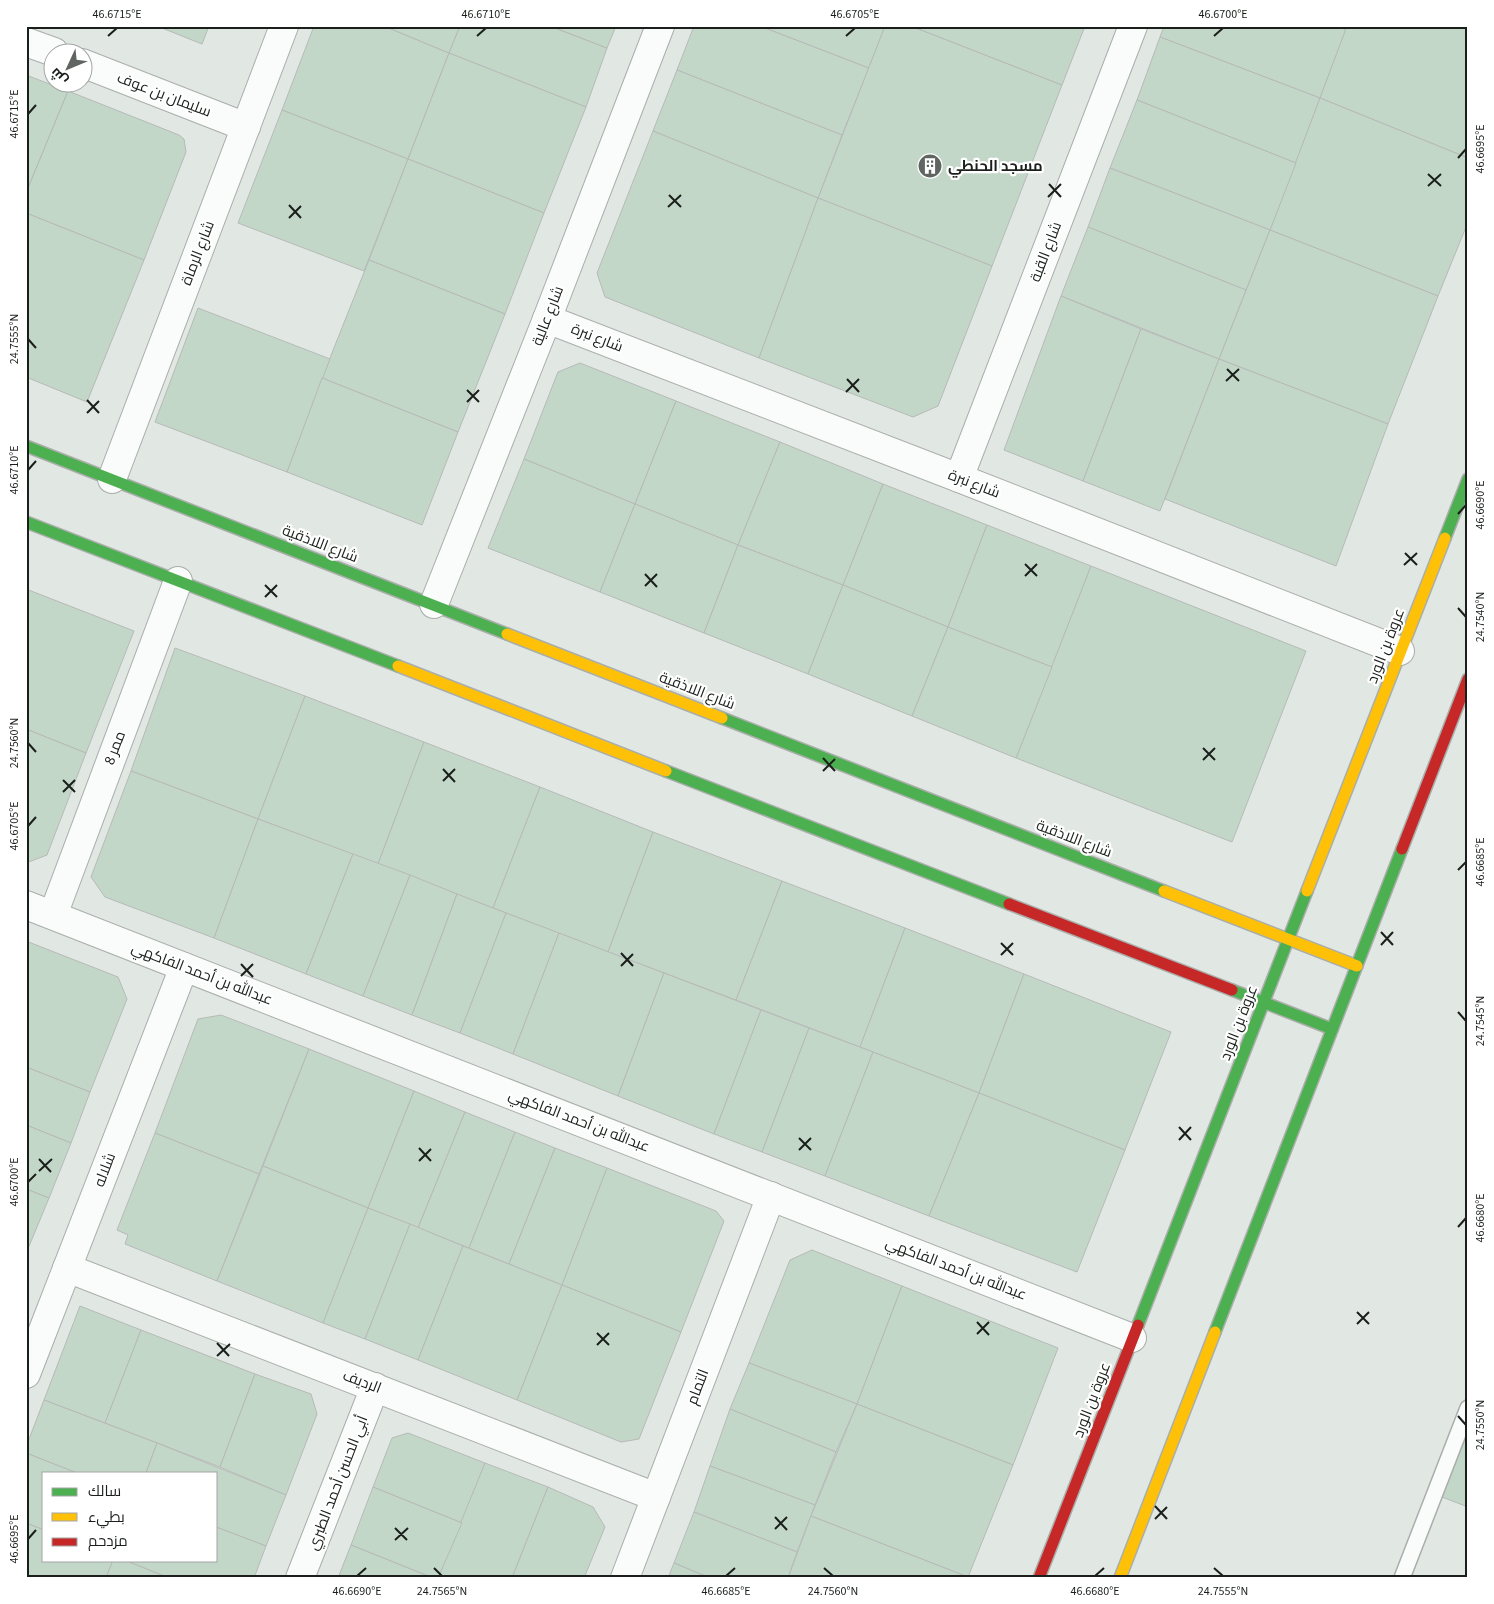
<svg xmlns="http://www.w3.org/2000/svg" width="1494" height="1604" viewBox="0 0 1494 1604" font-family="'Source Sans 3',Cairo,sans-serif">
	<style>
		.building { fill: #c3d7c9; stroke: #b6bab7 }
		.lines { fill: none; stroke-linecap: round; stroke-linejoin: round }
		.lane-casing { stroke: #aaaeab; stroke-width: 18 }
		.street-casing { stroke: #aaaeab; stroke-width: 30 }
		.fast-casing { stroke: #aaaeab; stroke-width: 14 }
		.slow-casing { stroke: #aaaeab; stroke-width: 14 }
		.jam-casing { stroke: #aaaeab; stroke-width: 14 }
		.lane { stroke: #fafbfb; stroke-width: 15 }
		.street { stroke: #fafbfb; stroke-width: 28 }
		.fast { stroke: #4caf50; stroke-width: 11 }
		.slow { stroke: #ffc107; stroke-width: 11 }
		.jam { stroke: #c62828; stroke-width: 11 }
		.ticks { fill: none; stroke: #1a1f1b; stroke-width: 2 }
		.labels { text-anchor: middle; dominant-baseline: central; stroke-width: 4.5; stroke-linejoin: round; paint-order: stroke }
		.street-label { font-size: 15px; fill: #1a1f1b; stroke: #fff }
		.poi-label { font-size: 15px; font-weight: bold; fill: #1a1f1b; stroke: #fff; text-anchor: start }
		.neatline { fill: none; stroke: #1a1f1b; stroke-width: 2 }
		.ticks-label { font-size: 12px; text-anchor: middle; fill: #1a1f1b }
	</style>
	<rect width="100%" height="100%" fill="#e1e7e2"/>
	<g class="building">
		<path d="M157,26H209L202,44Z"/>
		<path d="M314,26H384L449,53L408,159L282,110Z"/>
		<path d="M384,26H460L449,53Z"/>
		<path d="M460,26H550L607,48L586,107L449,53Z"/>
		<path d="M550,26H616L607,48Z"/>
		<path d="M694,26H760L869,68L842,135L677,70Z"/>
		<path d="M760,26H885L869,68Z"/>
		<path d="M885,26H911L1062,85L992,266L818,198Z"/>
		<path d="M911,26H1085L1062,85Z"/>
		<path d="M1164,26H1337L1346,30L1320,98L1160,37Z"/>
		<path d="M1347,26H1468V158L1320,98Z"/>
		<path d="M1160,37L1320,98L1296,163L1137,100Z"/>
		<path d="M449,53L586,107L544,213L408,159Z"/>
		<path d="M677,70L842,135L818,198L653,131Z"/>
		<path d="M26,75L68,91L26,193Z"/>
		<path d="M68,91L179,135L184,139L186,152L144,260L26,213V193Z"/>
		<path d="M1320,98L1468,158V222L1438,296L1270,230Z"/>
		<path d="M1137,100L1296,163L1270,230L1110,168Z"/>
		<path d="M282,110L408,159L364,271L238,223Z"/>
		<path d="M653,131L818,198L759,358L605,297L597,273Z"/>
		<path d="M408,159L544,213L505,314L369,260Z"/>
		<path d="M1110,168L1270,230L1246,290L1088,227Z"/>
		<path d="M818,198L992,266L938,406L913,417L759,358Z"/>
		<path d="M26,213L144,260L87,402L26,377Z"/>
		<path d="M1088,227L1246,290L1219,359L1061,296Z"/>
		<path d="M1270,230L1438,296L1388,424L1219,359Z"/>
		<path d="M369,260L505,314L458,432L322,378Z"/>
		<path d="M1061,296L1141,329L1083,481L1004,450Z"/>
		<path d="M198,308L330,359L287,472L155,422Z"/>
		<path d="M1141,329L1219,359L1160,511L1083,481Z"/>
		<path d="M1219,359L1388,424L1336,566L1165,499Z"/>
		<path d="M580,363L676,401L635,504L524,459L558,372Z"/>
		<path d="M322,378L458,432L422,525L287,472Z"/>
		<path d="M676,401L780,442L738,545L635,504Z"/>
		<path d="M780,442L883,484L843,585L738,545Z"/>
		<path d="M524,459L635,504L600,592L488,548Z"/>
		<path d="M883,484L987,525L948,627L843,585Z"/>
		<path d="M635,504L738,545L704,633L600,592Z"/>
		<path d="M987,525L1091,566L1052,667L948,627Z"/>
		<path d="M738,545L843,585L808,674L704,633Z"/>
		<path d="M1091,566L1306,651L1232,842L1016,758Z"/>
		<path d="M843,585L948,627L912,716L808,674Z"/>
		<path d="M26,589L134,631L86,753L26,729Z"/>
		<path d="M948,627L1052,667L1016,758L912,716Z"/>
		<path d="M175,648L305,696L258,819L131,771Z"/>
		<path d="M305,696L424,742L378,864L258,819Z"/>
		<path d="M26,729L86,753L47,855L26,863Z"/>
		<path d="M424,742L540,787L493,908L378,864Z"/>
		<path d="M131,771L258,819L214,938L105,897L91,877Z"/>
		<path d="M540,787L653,832L608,952L493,908Z"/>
		<path d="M258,819L353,854L306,974L214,938Z"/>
		<path d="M653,832L782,881L736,1000L608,952Z"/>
		<path d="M353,854L410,875L363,996L306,974Z"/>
		<path d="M410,875L457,894L412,1015L363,996Z"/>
		<path d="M782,881L905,928L860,1047L736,1000Z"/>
		<path d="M457,894L506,913L460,1033L412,1015Z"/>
		<path d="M506,913L559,933L513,1054L460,1033Z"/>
		<path d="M905,928L1024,974L979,1093L860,1047Z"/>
		<path d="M559,933L664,973L618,1096L513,1054Z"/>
		<path d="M26,941L118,977L127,999L90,1092L26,1067Z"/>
		<path d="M664,973L761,1010L714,1134L618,1096Z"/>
		<path d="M1024,974L1171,1032L1125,1150L979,1093Z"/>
		<path d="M761,1010L809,1028L762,1152L714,1134Z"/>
		<path d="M221,1015L309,1049L259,1174L155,1133L198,1019Z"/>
		<path d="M809,1028L873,1052L825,1176L762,1152Z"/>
		<path d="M309,1049L414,1091L368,1208L263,1166Z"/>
		<path d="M873,1052L979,1093L929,1216L825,1176Z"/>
		<path d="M26,1067L90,1092L71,1143L26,1125Z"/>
		<path d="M414,1091L465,1112L418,1228L368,1208Z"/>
		<path d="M979,1093L1125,1150L1077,1272L929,1216Z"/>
		<path d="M465,1112L515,1132L469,1248L418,1228Z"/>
		<path d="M26,1125L71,1143L49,1198L26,1189Z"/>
		<path d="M515,1132L555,1148L509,1264L469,1248Z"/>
		<path d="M155,1133L259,1174L217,1281L125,1244L128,1235L117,1230Z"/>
		<path d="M555,1148L607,1168L562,1285L509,1264Z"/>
		<path d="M263,1166L368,1208L323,1323L217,1281Z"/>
		<path d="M607,1168L716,1211L724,1221L681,1332L562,1285Z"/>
		<path d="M26,1189L49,1198L27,1251H26Z"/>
		<path d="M368,1208L410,1224L365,1339L323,1323Z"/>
		<path d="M410,1224L463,1246L418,1360L365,1339Z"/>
		<path d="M463,1246L562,1285L517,1400L418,1360Z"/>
		<path d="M812,1250L902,1286L857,1404L749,1363L790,1260Z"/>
		<path d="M562,1285L681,1332L639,1439L621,1442L517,1400Z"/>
		<path d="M902,1286L1058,1348L1013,1465L857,1404Z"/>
		<path d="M80,1306L141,1330L105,1423L44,1400Z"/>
		<path d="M141,1330L255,1374L220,1467L105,1423Z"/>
		<path d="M749,1363L857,1404L836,1452L730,1409Z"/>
		<path d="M255,1374L311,1394L317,1414L286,1495L220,1467Z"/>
		<path d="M44,1400L157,1443L146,1473H77L26,1453V1447Z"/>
		<path d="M857,1404L1013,1465L968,1577L811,1516Z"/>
		<path d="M730,1409L836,1452L815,1505L710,1466Z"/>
		<path d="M1468,1432V1507L1442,1497Z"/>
		<path d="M408,1433L485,1463L462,1523L373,1487L392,1438Z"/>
		<path d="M157,1443L286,1495L266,1546L216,1527V1473H146Z"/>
		<path d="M26,1453L77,1473H44V1530L26,1523Z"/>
		<path d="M485,1463L548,1487L512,1578H438Z"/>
		<path d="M710,1466L815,1505L797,1552L694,1512Z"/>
		<path d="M373,1487L462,1523L438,1578H433L351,1545Z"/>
		<path d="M548,1487L593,1507L605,1527L584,1578H512Z"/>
		<path d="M694,1512L797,1552L788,1578H710L674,1563Z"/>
		<path d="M811,1516L968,1577L788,1578Z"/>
		<path d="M26,1523L44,1530V1560H113L106,1578H26Z"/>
		<path d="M216,1527L266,1546L254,1578H169L124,1560H216Z"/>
		<path d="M351,1545L433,1578H338Z"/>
		<path d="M113,1560H124L169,1578H106Z"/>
		<path d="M674,1563L710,1578H668Z"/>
	</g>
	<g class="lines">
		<defs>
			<path id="lane" d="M1402,1578L1468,1408"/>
			<g id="street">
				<path d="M26,42L54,52"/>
				<path d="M82,63L246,127"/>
				<path d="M547,319L959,478L1400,651"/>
				<path d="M959,478L1133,26"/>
				<path d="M112,479L284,26"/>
				<path d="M434,604L547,319L660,26"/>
				<path d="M26,905L1132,1338"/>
				<path d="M53,915L178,581"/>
				<path d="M67,1268L656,1497"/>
				<path d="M26,1374L184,967"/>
				<path d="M300,1578L375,1387"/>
				<path d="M625,1578L771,1196"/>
			</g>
			<g id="fast">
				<path d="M26,446L507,634"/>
				<path d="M26,522L398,666"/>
				<path d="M1445,538L1468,479"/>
				<path d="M722,718L1164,891"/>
				<path d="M666,771L1009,904"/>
				<path d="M1232,990L1332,1029"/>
				<path d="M1138,1325L1307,891"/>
				<path d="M1215,1332L1402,849"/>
			</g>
			<g id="slow">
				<path d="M507,634L722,718"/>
				<path d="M398,666L666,771"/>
				<path d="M1164,891L1357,966"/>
				<path d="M1307,891L1445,538"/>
				<path d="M1120,1578L1215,1332"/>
			</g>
			<g id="jam">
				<path d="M1402,849L1468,679"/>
				<path d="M1009,904L1232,990"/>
				<path d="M1039,1578L1138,1325"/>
			</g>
		</defs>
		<use href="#lane" class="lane-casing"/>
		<use href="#street" class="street-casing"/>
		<use href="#fast" class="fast-casing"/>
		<use href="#slow" class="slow-casing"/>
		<use href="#jam" class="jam-casing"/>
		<use href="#lane" class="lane"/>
		<use href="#street" class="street"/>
		<use href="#fast" class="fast"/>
		<use href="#slow" class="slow"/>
		<use href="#jam" class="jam"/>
	</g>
	<path class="ticks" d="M108,36L117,28M477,36L486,28M846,36L855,28M1214,36L1223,28M28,114L36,105M1458,158L1466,149M1428,174L1441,186M1049,184L1061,197M1428,186L1441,174M669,195L681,207M1048,197L1061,184M289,205L301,218M668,207L681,195M289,218L301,206M28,339L36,348M1227,369L1239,381M847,379L859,392M1226,381L1239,369M467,390L479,402M846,392L859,379M87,400L99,413M467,402L479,390M87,413L99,401M28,470L36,461M1458,514L1466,505M1405,553L1417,565M1025,564L1037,576M1404,565L1417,553M645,574L657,587M1025,576L1037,564M265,585L277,597M645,586L657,574M265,597L277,585M1458,608L1466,617M28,743L36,752M1203,748L1215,760M823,758L835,771M1203,760L1215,748M443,769L455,782M823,771L835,759M63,780L75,792M443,781L455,769M63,792L75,780M28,826L36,817M1458,870L1466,862M1381,932L1393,945M1001,943L1013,955M1381,945L1393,932M621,953L633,966M1001,955L1013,943M241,964L253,977M621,966L633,954M241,976L253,964M1458,1012L1466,1021M1179,1127L1191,1140M799,1138L811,1150M1179,1140L1191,1127M419,1148L431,1161M799,1150L811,1138M39,1159L51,1172M419,1161L431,1149M39,1171L52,1159M28,1182L36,1174M1458,1227L1466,1218M1357,1312L1369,1324M977,1322L989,1335M1357,1324L1369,1312M597,1333L609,1345M977,1334L989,1322M217,1343L229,1356M597,1345L609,1333M217,1356L230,1344M1458,1416L1466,1425M1155,1506L1167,1519M775,1517L787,1530M1155,1519L1167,1507M395,1528L407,1540M775,1529L787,1517M28,1539L36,1530M395,1540L408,1528M434,1568L442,1576M824,1568L833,1576M1214,1568L1223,1576M357,1576L366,1568M726,1576L735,1568M1095,1576L1104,1568"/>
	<defs>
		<symbol id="building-disc" viewBox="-11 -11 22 22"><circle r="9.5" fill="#606561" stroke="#fff"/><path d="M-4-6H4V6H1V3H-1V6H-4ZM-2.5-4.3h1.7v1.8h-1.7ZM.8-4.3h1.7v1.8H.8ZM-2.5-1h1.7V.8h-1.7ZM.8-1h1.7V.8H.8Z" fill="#fff"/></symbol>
	</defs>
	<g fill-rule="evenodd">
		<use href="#building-disc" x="916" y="152" width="28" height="28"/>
	</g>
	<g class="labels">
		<g class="street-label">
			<text transform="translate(164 95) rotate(21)">سليمان بن عوف</text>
			<text transform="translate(1046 252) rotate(-69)">شارع القبة</text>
			<text transform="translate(198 253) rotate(-69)">شارع الرماة</text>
			<text transform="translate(548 316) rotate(-69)">شارع عالية</text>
			<text transform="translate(597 338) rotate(21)">شارع نبرة</text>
			<text transform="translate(974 484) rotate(21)">شارع نبرة</text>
			<text transform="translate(320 544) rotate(21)">شارع اللاذقية</text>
			<text transform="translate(1386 646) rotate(-69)">عروة بن الورد</text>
			<text transform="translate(697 691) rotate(21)">شارع اللاذقية</text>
			<text transform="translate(115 748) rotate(-69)">ممر 8</text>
			<text transform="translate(1074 839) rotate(21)">شارع اللاذقية</text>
			<text transform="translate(202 974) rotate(21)">عبدالله بن أحمد الفاكهي</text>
			<text transform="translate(1239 1023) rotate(-69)">عروة بن الورد</text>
			<text transform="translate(579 1121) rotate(21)">عبدالله بن أحمد الفاكهي</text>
			<text transform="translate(105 1170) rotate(-69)">شلاله</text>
			<text transform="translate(956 1269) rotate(21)">عبدالله بن أحمد الفاكهي</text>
			<text transform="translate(362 1382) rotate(21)">الرديف</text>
			<text transform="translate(698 1387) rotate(-69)">التمام</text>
			<text transform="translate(1092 1400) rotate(-69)">عروة بن الورد</text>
			<text transform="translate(338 1483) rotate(-69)">أبي الحسن أحمد الطبري</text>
		</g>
		<g class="poi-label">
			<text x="948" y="166">مسجد الحنطي</text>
		</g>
	</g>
	<rect width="1494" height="1604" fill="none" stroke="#ffffff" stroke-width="55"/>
	<rect x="42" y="1472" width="175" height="90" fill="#ffffff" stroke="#a3a5a4"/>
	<rect x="52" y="1488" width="25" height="8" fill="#4caf50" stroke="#a3a5a4"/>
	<text x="88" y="1496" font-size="15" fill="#1a1f1b">سالك</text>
	<rect x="52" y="1513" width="25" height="8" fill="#ffc107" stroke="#a3a5a4"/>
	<text x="88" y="1522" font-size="15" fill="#1a1f1b">بطيء</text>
	<rect x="52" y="1538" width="25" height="8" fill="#c62828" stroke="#a3a5a4"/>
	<text x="88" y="1546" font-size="15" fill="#1a1f1b">مزدحم</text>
	<g transform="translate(68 68) rotate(226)"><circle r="24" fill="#ffffff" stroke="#a3a5a4"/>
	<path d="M0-4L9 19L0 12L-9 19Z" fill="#606561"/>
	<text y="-8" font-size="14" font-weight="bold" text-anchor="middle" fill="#1a1f1b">ش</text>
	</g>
	<rect x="28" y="28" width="1438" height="1548" class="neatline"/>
	<g class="ticks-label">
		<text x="117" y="18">46.6715°E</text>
		<text x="486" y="18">46.6710°E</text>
		<text x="855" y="18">46.6705°E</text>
		<text x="1223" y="18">46.6700°E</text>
		<text transform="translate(14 114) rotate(-90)" y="4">46.6715°E</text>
		<text transform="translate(1480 149) rotate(-90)" y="4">46.6695°E</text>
		<text transform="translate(14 339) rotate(-90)" y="4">24.7555°N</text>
		<text transform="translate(14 470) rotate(-90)" y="4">46.6710°E</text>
		<text transform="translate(1480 505) rotate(-90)" y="4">46.6690°E</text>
		<text transform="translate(1480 617) rotate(-90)" y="4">24.7540°N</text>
		<text transform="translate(14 743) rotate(-90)" y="4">24.7560°N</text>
		<text transform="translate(14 826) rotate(-90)" y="4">46.6705°E</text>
		<text transform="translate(1480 862) rotate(-90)" y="4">46.6685°E</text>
		<text transform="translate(1480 1021) rotate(-90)" y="4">24.7545°N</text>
		<text transform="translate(14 1182) rotate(-90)" y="4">46.6700°E</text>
		<text transform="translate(1480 1218) rotate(-90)" y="4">46.6680°E</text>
		<text transform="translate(1480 1425) rotate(-90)" y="4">24.7550°N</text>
		<text transform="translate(14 1539) rotate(-90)" y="4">46.6695°E</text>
		<text x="357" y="1595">46.6690°E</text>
		<text x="442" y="1595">24.7565°N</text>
		<text x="726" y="1595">46.6685°E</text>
		<text x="833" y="1595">24.7560°N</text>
		<text x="1095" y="1595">46.6680°E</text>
		<text x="1223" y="1595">24.7555°N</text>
	</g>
</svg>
